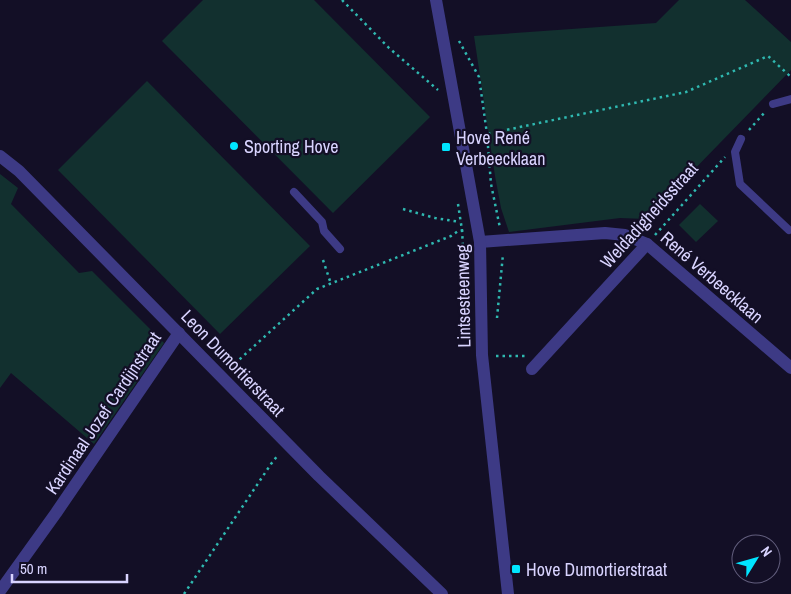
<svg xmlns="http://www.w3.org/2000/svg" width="791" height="594" viewBox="0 0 791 594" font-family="'Archivo Narrow',sans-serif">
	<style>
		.green { fill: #12302f }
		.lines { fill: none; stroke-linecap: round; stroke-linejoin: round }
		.path { stroke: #2fb8b0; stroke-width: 2.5; stroke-dasharray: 2.5 4; stroke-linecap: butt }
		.service { stroke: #3d3a85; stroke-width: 8 }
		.minor { stroke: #3d3a85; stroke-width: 12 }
		.tertiary { stroke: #3d3a85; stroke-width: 12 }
		.poi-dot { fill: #00e5ff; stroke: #130f26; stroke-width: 2 }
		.labels { text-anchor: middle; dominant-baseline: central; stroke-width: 4.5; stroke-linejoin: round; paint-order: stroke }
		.poi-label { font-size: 18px; fill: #d9d4ff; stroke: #130f26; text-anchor: start }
		.street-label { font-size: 18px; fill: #d9d4ff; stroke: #130f26 }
	</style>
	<rect width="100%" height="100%" fill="#130f26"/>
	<g class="green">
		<path d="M203,0H314L430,117L333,213L162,41Z"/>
		<path d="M679,0H745L791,42V70L646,219L620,218L509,232L501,208L495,176L474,36L656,23Z"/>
		<path d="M147,81L310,246L220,334L58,170Z"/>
		<path d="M0,174L18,188L11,204L79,273L92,271L164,343L94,444L11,373L0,388Z"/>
		<path d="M700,204L718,221L696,242L679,225Z"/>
	</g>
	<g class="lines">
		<g class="path">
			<path d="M342,0L389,48L438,90"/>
			<path d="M459,41L479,77L487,134L491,184L500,228"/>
			<path d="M749,130L765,112"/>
			<path d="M475,135L487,134L686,92L768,56L791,77"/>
			<path d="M458,204L462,230L465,283"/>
			<path d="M403,209L435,218L460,222"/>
			<path d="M655,235L725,157"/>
			<path d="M323,260L331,284"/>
			<path d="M497,318L503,254"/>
			<path d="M496,356H526"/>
			<path d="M230,368L317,289L451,236L458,231L464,230"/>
			<path d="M184,594L271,464L278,455"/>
		</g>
		<g class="service">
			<path d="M773,104L791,99"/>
			<path d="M741,139L735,152L740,184L789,230"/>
			<path d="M294,192L322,222L324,231L340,249"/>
		</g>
		<g class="minor">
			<path d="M0,156L19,171L319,476L442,594"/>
			<path d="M480,242L605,233L625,235L647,244L791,368"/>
			<path d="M532,369L647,244"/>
			<path d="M0,591L56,513L179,333"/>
		</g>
		<path class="tertiary" d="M436,0L480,242L482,355L508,594"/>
	</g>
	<g class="poi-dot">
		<circle cx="234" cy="146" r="5"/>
		<rect x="441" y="142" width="10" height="10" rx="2.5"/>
		<rect x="511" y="564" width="10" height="10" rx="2.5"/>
	</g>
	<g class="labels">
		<g class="poi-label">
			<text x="456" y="137">Hove René<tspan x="456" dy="21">Verbeecklaan</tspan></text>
			<text x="244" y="146">Sporting Hove</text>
			<text x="526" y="569">Hove Dumortierstraat</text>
		</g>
		<g class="street-label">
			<text transform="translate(649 215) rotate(-48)">Weldadigheidsstraat</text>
			<text transform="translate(712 277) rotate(41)">René Verbeecklaan</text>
			<text transform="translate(463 296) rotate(-91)">Lintsesteenweg</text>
			<text transform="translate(233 363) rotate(46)">Leon Dumortierstraat</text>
			<text transform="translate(103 413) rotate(-56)">Kardinaal Jozef Cardijnstraat</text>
		</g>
	</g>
	<g transform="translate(756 559) rotate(53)"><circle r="24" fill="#130f26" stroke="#625e7d"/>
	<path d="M0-4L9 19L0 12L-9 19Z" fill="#00e5ff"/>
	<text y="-8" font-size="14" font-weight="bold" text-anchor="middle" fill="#d9d4ff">N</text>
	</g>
	<path d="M12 574v8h115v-8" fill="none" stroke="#d9d4ff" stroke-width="2.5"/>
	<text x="20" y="574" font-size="15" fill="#d9d4ff" stroke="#130f26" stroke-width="4" paint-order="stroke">50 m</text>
</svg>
